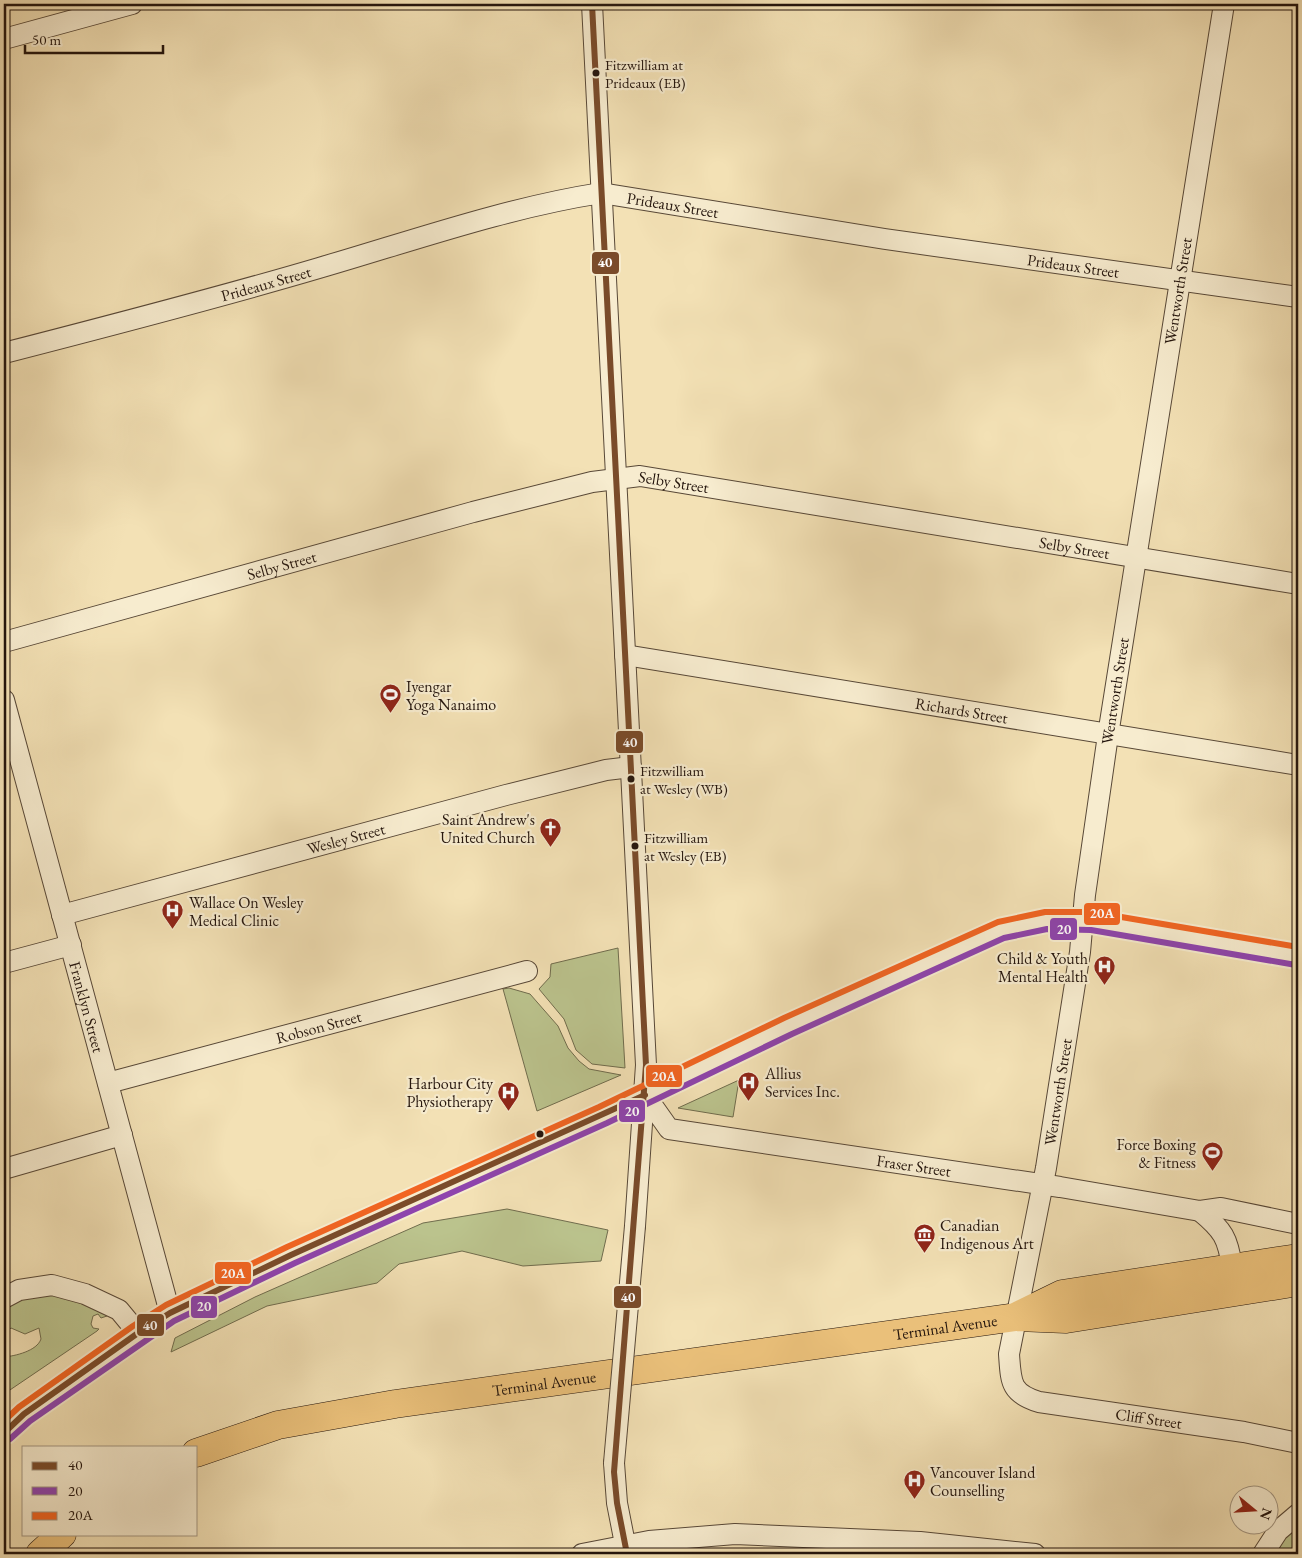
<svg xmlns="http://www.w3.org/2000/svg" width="1302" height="1558" viewBox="0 0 1302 1558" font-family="'EB Garamond',serif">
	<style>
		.green { fill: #bbc38d; stroke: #706c4d }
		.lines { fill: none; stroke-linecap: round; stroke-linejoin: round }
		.minor-casing { stroke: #584837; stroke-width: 22 }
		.highway-casing { stroke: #24150d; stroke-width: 29 }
		.minor { stroke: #f7eccf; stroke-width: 20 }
		.highway { stroke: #eac07a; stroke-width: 28 }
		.minor-bridge-casing { stroke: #584837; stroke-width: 22; stroke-linecap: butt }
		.minor-bridge { stroke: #f7eccf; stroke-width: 20 }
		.bus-1-casing { stroke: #f7eccf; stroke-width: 10 }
		.bus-2-casing { stroke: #f7eccf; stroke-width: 10 }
		.bus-3-casing { stroke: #f7eccf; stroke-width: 10 }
		.bus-1 { stroke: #7a4b2a; stroke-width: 6 }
		.bus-2 { stroke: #8e44ad; stroke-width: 6 }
		.bus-3 { stroke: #f26522; stroke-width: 6 }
		.bus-dot { fill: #24150d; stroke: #f7eccf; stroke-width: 2 }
		.labels { text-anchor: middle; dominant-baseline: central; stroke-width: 4.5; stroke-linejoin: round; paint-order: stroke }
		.bus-label { font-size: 15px; fill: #24150d; stroke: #f7eccf; text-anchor: start }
		.street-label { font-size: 16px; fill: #24150d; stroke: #f7eccf }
		.poi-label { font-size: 16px; fill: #24150d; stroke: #f7eccf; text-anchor: start }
		.line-badge { stroke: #f7eccf; stroke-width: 2 }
		.badge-label { font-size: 14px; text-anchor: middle; font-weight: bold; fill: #fff }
	</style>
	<rect width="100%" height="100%" fill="#f3e1b5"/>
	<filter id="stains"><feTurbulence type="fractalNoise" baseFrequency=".004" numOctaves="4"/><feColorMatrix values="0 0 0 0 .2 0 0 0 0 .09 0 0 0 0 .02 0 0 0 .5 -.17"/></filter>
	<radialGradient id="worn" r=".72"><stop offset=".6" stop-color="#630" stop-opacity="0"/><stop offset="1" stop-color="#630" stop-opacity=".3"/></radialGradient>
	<g class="green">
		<path d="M618,948L625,1068L592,1064L576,1050L564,1019L539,989L550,977L551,964Z"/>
		<path d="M509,988L530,994L558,1026L568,1048L579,1061L589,1069L621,1075L537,1111L503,989Z"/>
		<path d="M739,1080L733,1117L678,1108Z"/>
		<path d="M507,1209L608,1230L601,1261L523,1266L462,1251L399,1264L377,1283L267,1306L171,1352L175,1338L255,1297L423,1223Z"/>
		<path d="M56,1294L104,1311L107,1316L101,1318L98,1314L93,1316L91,1324L93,1328L99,1329L97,1331L4,1394V1357C15,1356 37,1351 41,1339L39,1328L25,1334L11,1328L4,1334V1305L17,1298Z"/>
		<path d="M1298,1525V1554H1274L1283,1538Z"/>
	</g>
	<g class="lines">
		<defs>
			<g id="minor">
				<path d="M592,4L646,1065L635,1226"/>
				<path id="s1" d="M1224,4L1108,735L1085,895L1080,952L1046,1168L1009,1354C1011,1382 1010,1393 1039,1402L1244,1432L1298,1443"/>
				<path d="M4,39L132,4"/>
				<path id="s2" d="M4,353C109,326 214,299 319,268C412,241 505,208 601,193L885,239L1298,297"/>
				<path id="s3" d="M4,642L473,512L592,482L640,476L1298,584"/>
				<path id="s4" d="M625,655L1298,765"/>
				<path id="s5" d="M4,700L170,1313"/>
				<path id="s6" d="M62,915L506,795L606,770L631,767"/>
				<path d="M4,963L71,945"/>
				<path id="s7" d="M108,1083L527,971"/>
				<path id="s8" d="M645,1095L669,1129L1060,1187L1200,1211L1221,1208L1298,1224"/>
				<path d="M4,1169L122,1135"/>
				<path d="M1200,1211C1223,1230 1228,1238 1232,1267"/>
				<path d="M4,1298L19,1290L52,1285L85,1294L119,1310L138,1333"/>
				<path d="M4,1433L24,1414L138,1333L170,1313L291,1255L603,1115L788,1026L1001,930C1060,909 1123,925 1182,936C1221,943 1259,949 1298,956"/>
				<path d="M614,1463L617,1503L627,1554"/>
				<path d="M582,1554L649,1541L735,1534L920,1542L1035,1554"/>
				<path d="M1263,1554L1278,1531L1298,1514"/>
			</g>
			<g id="highway">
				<path d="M1019,1315L1062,1294L1298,1258"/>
				<path id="s9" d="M196,1453L278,1425L395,1404L1016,1317L1066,1319L1298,1282"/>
				<path d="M40,1554L62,1534"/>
			</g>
		</defs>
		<use href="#minor" class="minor-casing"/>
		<use href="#highway" class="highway-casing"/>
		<use href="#minor" class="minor"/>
		<use href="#highway" class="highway"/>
		<defs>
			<path id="minor-bridge" d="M614,1463L635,1226"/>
		</defs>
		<use href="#minor-bridge" class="minor-bridge-casing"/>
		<use href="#minor-bridge" class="minor-bridge"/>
		<defs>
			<g id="bus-1">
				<path d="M592,4L646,1065L614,1472L617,1503L627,1554"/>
				<path d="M4,1433L24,1414L138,1333L170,1313L291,1255L645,1095"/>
			</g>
			<path id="bus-2" d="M10,1439L30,1421L174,1321L295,1263L607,1123L792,1034L1004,938L1047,929L1091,930L1296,965"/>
			<path id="bus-3" d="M4,1421L19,1407L133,1326L166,1305L287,1247L599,1107L784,1018L998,922L1045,912H1092L1298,947"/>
		</defs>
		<use href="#bus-1" class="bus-1-casing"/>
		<use href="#bus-2" class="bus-2-casing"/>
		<use href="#bus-3" class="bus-3-casing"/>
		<use href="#bus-1" class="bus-1"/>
		<use href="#bus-2" class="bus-2"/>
		<use href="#bus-3" class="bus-3"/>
	</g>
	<defs>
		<symbol id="stadium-pin" viewBox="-11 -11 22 30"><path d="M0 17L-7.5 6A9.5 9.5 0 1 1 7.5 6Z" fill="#8f2418" stroke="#f7eccf"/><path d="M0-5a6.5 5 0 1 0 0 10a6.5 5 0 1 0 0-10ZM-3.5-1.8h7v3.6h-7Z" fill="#fff"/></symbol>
		<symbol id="church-pin" viewBox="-11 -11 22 30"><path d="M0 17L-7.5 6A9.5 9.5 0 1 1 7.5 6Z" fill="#8f2418" stroke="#f7eccf"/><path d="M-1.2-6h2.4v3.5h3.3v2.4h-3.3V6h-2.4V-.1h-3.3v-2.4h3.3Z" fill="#fff"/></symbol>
		<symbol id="hospital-pin" viewBox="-11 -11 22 30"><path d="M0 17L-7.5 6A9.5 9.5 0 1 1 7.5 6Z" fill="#8f2418" stroke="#f7eccf"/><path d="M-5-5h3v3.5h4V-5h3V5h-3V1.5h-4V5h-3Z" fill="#fff"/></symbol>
		<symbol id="museum-pin" viewBox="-11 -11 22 30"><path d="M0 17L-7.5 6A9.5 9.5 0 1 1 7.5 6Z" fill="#8f2418" stroke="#f7eccf"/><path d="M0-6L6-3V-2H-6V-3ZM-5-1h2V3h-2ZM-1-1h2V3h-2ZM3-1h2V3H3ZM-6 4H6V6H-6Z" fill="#fff"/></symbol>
	</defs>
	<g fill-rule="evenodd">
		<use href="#stadium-pin" x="378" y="682" width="25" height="34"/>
		<use href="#church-pin" x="538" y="816" width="25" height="34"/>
		<use href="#hospital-pin" x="160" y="898" width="25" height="34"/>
		<use href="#hospital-pin" x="1092" y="954" width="25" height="34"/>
		<use href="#hospital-pin" x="736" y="1070" width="25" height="34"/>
		<use href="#hospital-pin" x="496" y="1080" width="25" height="34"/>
		<use href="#stadium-pin" x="1200" y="1140" width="25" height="34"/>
		<use href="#museum-pin" x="912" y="1222" width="25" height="34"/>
		<use href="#hospital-pin" x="902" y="1468" width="25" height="34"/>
	</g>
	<g class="bus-dot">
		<circle cx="596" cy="73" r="4.5"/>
		<circle cx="631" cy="779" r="4.5"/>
		<circle cx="635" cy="846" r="4.5"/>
		<circle cx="540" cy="1134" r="4.5"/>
	</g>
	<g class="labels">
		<g class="bus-label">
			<text x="605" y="64">Fitzwilliam at<tspan x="605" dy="18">Prideaux (EB)</tspan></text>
			<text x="640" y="770">Fitzwilliam<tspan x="640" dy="18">at Wesley (WB)</tspan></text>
			<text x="644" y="837">Fitzwilliam<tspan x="644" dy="18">at Wesley (EB)</tspan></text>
		</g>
		<g class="street-label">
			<text stroke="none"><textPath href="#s2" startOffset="691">Prideaux Street</textPath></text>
			<text stroke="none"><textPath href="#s2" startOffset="1096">Prideaux Street</textPath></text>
			<text stroke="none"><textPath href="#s2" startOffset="271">Prideaux Street</textPath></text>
			<text transform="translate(1178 291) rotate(-81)">Wentworth Street</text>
			<text stroke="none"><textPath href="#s3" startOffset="692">Selby Street</textPath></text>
			<text stroke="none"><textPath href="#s3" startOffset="1098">Selby Street</textPath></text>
			<text stroke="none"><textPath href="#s3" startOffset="288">Selby Street</textPath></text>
			<text transform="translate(1115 691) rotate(-81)">Wentworth Street</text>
			<text stroke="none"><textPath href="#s4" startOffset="341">Richards Street</textPath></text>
			<text stroke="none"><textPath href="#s6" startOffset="294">Wesley Street</textPath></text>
			<text stroke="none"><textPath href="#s5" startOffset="318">Franklyn Street</textPath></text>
			<text stroke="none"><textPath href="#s7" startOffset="218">Robson Street</textPath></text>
			<text transform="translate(1058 1092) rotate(-81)">Wentworth Street</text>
			<text stroke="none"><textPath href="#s8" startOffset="289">Fraser Street</textPath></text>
			<text stroke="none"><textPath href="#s9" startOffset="761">Terminal Avenue</textPath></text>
			<text stroke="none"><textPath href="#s9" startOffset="356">Terminal Avenue</textPath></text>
			<text stroke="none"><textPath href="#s1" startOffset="1541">Cliff Street</textPath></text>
		</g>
		<g class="poi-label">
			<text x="406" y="686">Iyengar<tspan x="406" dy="18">Yoga Nanaimo</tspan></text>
			<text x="535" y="819" text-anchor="end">Saint Andrew's<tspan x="535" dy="18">United Church</tspan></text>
			<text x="189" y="902">Wallace On Wesley<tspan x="189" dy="18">Medical Clinic</tspan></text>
			<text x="1088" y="958" text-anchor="end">Child &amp; Youth<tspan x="1088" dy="18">Mental Health</tspan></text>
			<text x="765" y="1073">Allius<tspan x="765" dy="18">Services Inc.</tspan></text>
			<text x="493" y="1083" text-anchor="end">Harbour City<tspan x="493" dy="18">Physiotherapy</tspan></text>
			<text x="1196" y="1144" text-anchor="end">Force Boxing<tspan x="1196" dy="18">&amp; Fitness</tspan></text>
			<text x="940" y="1225">Canadian<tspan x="940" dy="18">Indigenous Art</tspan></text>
			<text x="930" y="1472">Vancouver Island<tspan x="930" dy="18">Counselling</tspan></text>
		</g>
	</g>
	<g class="line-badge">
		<rect x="591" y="251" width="29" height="24" rx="5" fill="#7a4b2a"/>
		<rect x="615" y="730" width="29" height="24" rx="5" fill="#7a4b2a"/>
		<rect x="1083" y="902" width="38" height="24" rx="5" fill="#f26522"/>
		<rect x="1049" y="917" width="29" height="24" rx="5" fill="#8e44ad"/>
		<rect x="645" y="1064" width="38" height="24" rx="5" fill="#f26522"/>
		<rect x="618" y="1099" width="28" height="24" rx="5" fill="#8e44ad"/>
		<rect x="214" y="1261" width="38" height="24" rx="5" fill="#f26522"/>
		<rect x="613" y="1285" width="29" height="24" rx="5" fill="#7a4b2a"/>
		<rect x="190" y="1295" width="28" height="24" rx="5" fill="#8e44ad"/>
		<rect x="136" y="1313" width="29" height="24" rx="5" fill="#7a4b2a"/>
	</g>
	<g class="badge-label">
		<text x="605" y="267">40</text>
		<text x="630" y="747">40</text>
		<text x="1102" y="918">20A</text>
		<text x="1064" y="934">20</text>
		<text x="664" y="1081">20A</text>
		<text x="632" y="1116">20</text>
		<text x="233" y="1278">20A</text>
		<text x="628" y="1302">40</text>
		<text x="204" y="1311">20</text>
		<text x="150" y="1330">40</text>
	</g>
	<rect width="1302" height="1558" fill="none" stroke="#f3e1b5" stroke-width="20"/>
	<rect x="5" y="5" width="1292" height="1548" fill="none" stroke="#24150d" stroke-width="2.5"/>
	<rect x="10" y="10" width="1282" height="1538" fill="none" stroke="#24150d"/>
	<rect x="22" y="1446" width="175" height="90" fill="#f7eccf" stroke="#a39681"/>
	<rect x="32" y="1462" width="25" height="8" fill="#7a4b2a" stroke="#a39681"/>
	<text x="68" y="1470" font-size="15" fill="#24150d">40</text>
	<rect x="32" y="1487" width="25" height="8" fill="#8e44ad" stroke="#a39681"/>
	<text x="68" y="1496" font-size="15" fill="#24150d">20</text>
	<rect x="32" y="1512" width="25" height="8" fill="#f26522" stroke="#a39681"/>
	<text x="68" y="1520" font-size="15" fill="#24150d">20A</text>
	<g transform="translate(1254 1510) rotate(108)"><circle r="24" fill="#f7eccf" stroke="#a39681"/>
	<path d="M0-4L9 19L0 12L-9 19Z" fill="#8f2418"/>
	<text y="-8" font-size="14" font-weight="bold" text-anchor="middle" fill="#24150d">N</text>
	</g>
	<path d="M25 45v8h138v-8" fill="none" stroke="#24150d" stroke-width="2.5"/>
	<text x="32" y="45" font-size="15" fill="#24150d" stroke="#f7eccf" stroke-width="4" paint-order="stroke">50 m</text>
	<rect width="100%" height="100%" filter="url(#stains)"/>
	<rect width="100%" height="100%" fill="url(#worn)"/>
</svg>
